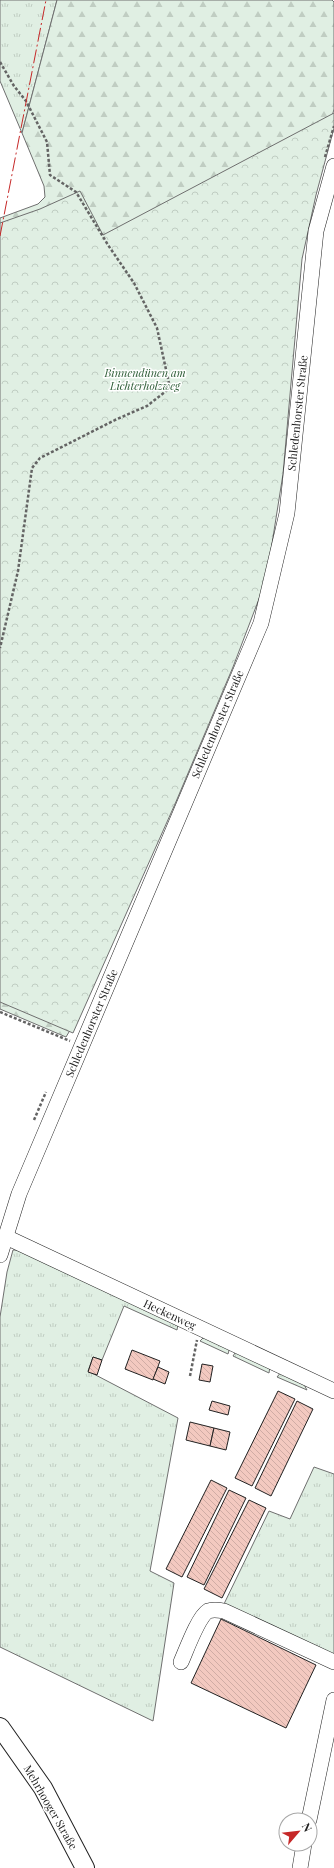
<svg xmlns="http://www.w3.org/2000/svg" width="334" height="1868" viewBox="0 0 334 1868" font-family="'Playfair Display',serif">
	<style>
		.grass { fill: url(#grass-tufts); stroke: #6f6f6f }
		.forest { fill: url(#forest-firs); stroke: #6f6f6f }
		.park { fill: url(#park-crowns); stroke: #6f6f6f }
		.building { fill: url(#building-back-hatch); stroke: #222 }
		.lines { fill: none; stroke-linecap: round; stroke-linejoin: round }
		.minor-casing { stroke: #222; stroke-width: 16 }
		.major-casing { stroke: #222; stroke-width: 20 }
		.path { stroke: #646464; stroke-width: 2.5; stroke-dasharray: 3 2; stroke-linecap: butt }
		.minor { stroke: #fff; stroke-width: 15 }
		.major { stroke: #fff; stroke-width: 18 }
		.power { stroke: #c62828; stroke-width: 1; stroke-dasharray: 14 3 2 3; stroke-linecap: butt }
		.labels { text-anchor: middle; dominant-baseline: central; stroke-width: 3; stroke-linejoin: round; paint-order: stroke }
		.park-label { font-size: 11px; font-style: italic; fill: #2f5e38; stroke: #fff }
		.street-label { font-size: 11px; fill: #222; stroke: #fff }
	</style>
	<defs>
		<pattern id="grass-tufts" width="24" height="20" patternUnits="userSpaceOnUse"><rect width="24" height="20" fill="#e0efe3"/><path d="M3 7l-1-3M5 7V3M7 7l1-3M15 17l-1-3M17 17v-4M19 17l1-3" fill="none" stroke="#c0cdc2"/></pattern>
		<pattern id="forest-firs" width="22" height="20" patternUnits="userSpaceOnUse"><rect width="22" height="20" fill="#e0efe3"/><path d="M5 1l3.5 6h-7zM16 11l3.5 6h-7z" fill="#c0cdc2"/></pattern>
		<pattern id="park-crowns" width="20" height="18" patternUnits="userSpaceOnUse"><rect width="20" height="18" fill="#e0efe3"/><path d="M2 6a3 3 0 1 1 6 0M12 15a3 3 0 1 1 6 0" fill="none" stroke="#c0cdc2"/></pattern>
		<pattern id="building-back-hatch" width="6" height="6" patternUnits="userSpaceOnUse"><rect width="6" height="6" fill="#f3c9c0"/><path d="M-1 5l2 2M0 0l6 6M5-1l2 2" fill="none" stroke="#d0aca5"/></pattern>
	</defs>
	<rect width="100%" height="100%" fill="#fff"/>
	<g class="grass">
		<path d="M0,0H57L22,133L0,81Z"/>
		<path d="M13,1250H19L178,1324L177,1330L124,1306L102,1360L93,1357L88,1371L178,1418L150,1571L174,1583L153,1721L0,1647V1317L7,1272Z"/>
		<path d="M209,1337L230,1347L228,1354L200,1341L203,1338Z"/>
		<path d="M237,1350L270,1366L269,1373L233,1356Z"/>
		<path d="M282,1371L302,1381L307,1390L277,1377Z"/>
		<path d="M314,1467L334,1474V1658L223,1606L269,1511L290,1519Z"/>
	</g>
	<path class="forest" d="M57,0H332L334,2V109L300,243L72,1027L66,1037L0,1009V218L38,204L45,197L44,186L22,133Z"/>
	<path class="park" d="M334,113V128L316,195L302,259L283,474L271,550L262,591L233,667L175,804L73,1033L0,1002V223L40,209L80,191L103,235Z"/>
	<g class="building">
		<path d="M132,1350L160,1361L153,1380L125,1369Z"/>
		<path d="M93,1357L102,1360L97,1375L88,1372Z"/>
		<path d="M202,1364L213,1366L210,1382L199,1380Z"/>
		<path d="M158,1367L169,1372L165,1384L153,1379Z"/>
		<path d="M278,1391L295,1399L252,1486L235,1478Z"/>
		<path d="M212,1401L230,1406L228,1415L209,1410Z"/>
		<path d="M297,1401L313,1409L271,1496L255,1488Z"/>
		<path d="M190,1422L214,1428L210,1446L186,1440Z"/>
		<path d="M214,1428L230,1432L226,1450L210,1446Z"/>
		<path d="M211,1480L227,1488L182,1577L166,1569Z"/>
		<path d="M229,1490L246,1498L204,1585L187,1577Z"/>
		<path d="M249,1500L266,1508L222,1598L204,1589Z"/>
		<path d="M221,1619L316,1665L286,1728L191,1683Z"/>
	</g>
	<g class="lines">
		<defs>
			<g id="minor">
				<path d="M6,1237L334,1391"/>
				<path d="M0,1255L19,1194L261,623L287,513L316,231L334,166"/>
				<path d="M181,1662C186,1651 198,1617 208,1611C213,1609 219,1610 224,1611L334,1662"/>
				<path d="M309,1820L334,1700"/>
				<path d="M300,1868L304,1844"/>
			</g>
			<path id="major" d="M0,1727L43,1788L85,1868"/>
		</defs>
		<use href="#minor" class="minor-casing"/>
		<use href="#major" class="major-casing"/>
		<g class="path">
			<path d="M0,62L14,86L26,101L47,142L50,175L76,192L108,245L134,283L157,328L170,388L147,406L115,420L40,458L32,468L18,571L0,648"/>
			<path d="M325,157L334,126"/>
			<path d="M0,1012L70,1041"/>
			<path d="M34,1120L46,1092"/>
			<path d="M190,1376L197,1340"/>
		</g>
		<use href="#minor" class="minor"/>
		<use href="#major" class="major"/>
		<path class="power" d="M0,236L46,0"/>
	</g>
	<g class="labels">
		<g class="park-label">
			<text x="145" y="372">Binnendünen am<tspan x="145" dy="13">Lichterholzweg</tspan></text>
		</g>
		<g class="street-label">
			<text transform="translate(297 413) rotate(-84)">Schledenhorster Straße</text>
			<text transform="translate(217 724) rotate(-67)">Schledenhorster Straße</text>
			<text transform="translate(91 1023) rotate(-67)">Schledenhorster Straße</text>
			<text transform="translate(170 1314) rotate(25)">Heckenweg</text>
			<text transform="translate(51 1807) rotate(60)">Mehrhooger Straße</text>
		</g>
	</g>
	<g transform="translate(298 1832) rotate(62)"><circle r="19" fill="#ffffff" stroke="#a7a7a7"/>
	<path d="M0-3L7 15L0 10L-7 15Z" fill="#c62828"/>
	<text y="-6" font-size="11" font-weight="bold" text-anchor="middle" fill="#222222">N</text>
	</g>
</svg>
